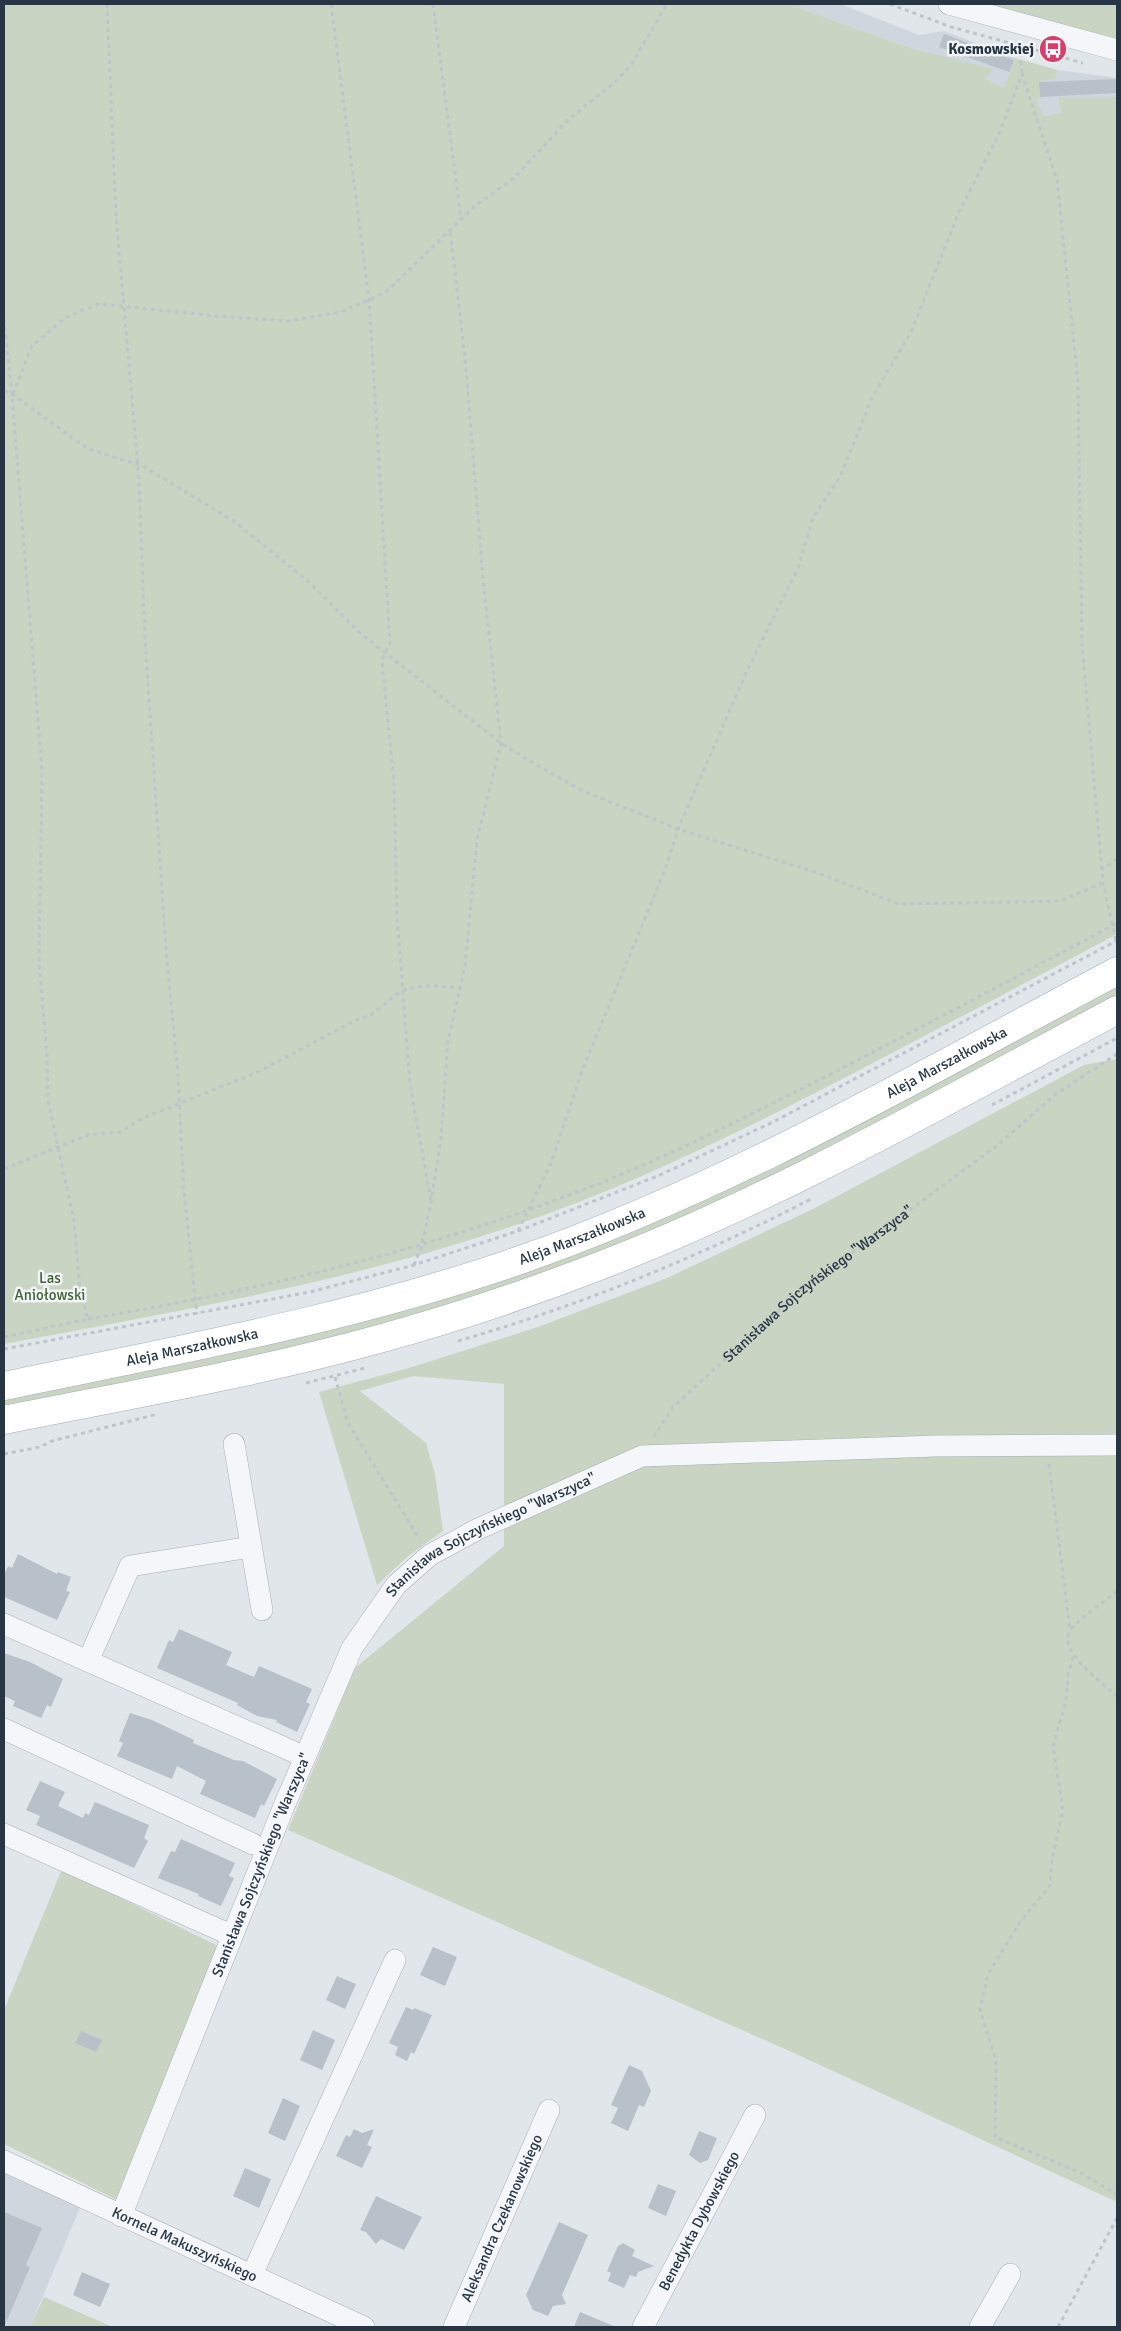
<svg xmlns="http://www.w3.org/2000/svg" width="1121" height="2331" viewBox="0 0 1121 2331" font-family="Signika,sans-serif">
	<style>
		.built { fill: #cfd6dd }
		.green { fill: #c9d5c2 }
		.building { fill: #b8c0c9 }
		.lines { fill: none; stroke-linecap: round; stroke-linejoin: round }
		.minor-casing { stroke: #a6aeb6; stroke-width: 22 }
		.major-casing { stroke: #9facb8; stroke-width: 29 }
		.path { stroke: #bfc4ca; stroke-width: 3; stroke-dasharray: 4 4; stroke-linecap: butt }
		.minor { stroke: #f4f6f9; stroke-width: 21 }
		.major { stroke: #fff; stroke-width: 28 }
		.labels { text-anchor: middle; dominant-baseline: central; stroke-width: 5; stroke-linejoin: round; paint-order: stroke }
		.poi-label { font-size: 15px; font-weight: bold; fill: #283644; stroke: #f1f5f8; text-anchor: end }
		.street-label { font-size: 15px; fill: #283644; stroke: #f1f5f8 }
		.park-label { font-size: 15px; fill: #436134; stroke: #f1f5f8 }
	</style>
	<rect width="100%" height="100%" fill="#e1e6eb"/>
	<g class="built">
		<path d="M798,4H840L919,35L944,31L1015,58L1004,88L986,79L993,69L910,48L802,9Z"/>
		<path d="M1058,70L1117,78V97L1058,98L1061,113L1044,116L1038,104L1040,80L1055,79Z"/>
		<path d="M4,2161L84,2198L30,2327H4Z"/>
	</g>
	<g class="green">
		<path d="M4,4H798L802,9L910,48L994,69L986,79L1004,88L1015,58L1058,70L1055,79L1040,81L1038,104L1044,116L1061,113L1058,97H1117V934C1029,981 940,1028 852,1074C738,1133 623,1190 501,1230C339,1284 171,1312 4,1344Z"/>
		<path d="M997,4H1117V39L996,7Z"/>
		<path d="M1117,982V999L836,1148L617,1249L374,1332L4,1411V1395L428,1300Z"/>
		<path d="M1117,1059V2202L794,2053L288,1830L355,1668L504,1546V1384L413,1376L360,1391L426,1443L435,1474L443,1531L407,1557L377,1585L319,1392L409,1368L538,1327L667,1278L813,1209L1084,1065Z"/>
		<path d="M62,1869L222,1948L123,2203L4,2144V2010Z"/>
		<path d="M44,2297L113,2327H30Z"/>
	</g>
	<g class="building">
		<path d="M944,34L1014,60L1009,72L939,47Z"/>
		<path d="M1117,79V93L1040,97L1039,82Z"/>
		<path d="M18,1554L57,1574L58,1572L71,1577L66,1591L70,1592L57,1620L4,1597V1575L8,1566L12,1568Z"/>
		<path d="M179,1629L232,1652L226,1665L254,1677L259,1666L312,1689L306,1702L310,1704L297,1732L276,1722L277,1720L257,1716L237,1705L238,1703L157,1668L169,1640L173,1642Z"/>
		<path d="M4,1653L30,1662L63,1679L51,1707L47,1705L41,1718L13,1706L15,1701L4,1696Z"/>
		<path d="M130,1713L152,1720L194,1740L193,1743L234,1760L243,1761L277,1779L264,1806L261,1804L255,1818L200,1794L206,1781L177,1766L172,1779L117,1756L123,1743L119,1741Z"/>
		<path d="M40,1781L65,1792L58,1806L83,1818L85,1813L89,1815L95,1802L149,1825L144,1838L148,1841L134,1868L36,1825L40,1816L26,1810Z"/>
		<path d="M181,1839L235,1863L229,1876L234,1878L221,1906L198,1896L199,1894L158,1878L171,1851L175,1852Z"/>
		<path d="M433,1947L457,1957L445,1986L420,1975Z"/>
		<path d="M337,1976L356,1984L345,2009L326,2000Z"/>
		<path d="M406,2007L413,2010L414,2008L432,2015L414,2054L411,2052L407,2061L395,2055L398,2047L389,2043Z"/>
		<path d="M313,2030L335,2040L322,2070L300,2060Z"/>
		<path d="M81,2031L102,2040L96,2052L75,2043Z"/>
		<path d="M629,2065L642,2071L651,2091L644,2107L639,2105L628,2131L611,2123L618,2108L611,2105Z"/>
		<path d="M283,2098L300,2106L285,2141L268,2133Z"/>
		<path d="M354,2129L362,2133L374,2129L367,2145L372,2147L362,2168L336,2156L346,2135L350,2137Z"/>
		<path d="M699,2131L717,2138L708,2160L700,2163L689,2155Z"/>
		<path d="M245,2168L271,2179L259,2208L233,2196Z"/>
		<path d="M658,2184L676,2191L666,2216L648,2208Z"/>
		<path d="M376,2196L422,2217L404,2250L381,2239L376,2244L366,2232L360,2230Z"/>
		<path d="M4,2212L42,2228L26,2265L30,2267L4,2327Z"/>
		<path d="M559,2222L588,2235L562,2295L566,2304L553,2306L548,2316L533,2310L526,2295Z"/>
		<path d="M623,2243L635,2250L632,2256L654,2266L638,2272L636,2277L630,2275L624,2288L608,2281L611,2273L607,2271L618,2246Z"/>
		<path d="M82,2272L110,2284L100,2307L73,2295Z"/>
		<path d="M580,2312L616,2327H574Z"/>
	</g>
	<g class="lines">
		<defs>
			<g id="minor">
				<path d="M949,4L1117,50"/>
				<path d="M234,1444L262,1610"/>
				<path d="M4,1624L294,1752"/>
				<path d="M88,1661L130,1566L251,1547"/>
				<path d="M4,1729L253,1844"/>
				<path d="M4,1834L222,1931"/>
				<path id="s2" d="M4,2161L364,2327"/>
				<path id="s3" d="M121,2216L284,1806L352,1648L396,1585L430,1555L478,1529L642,1456L936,1446L1117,1445"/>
				<path d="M252,2275L395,1960"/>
				<path id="s4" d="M454,2327L549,2110"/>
				<path id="s5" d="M643,2327L755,2115"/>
				<path d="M980,2327L1010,2274"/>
			</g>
			<g id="major">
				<path id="s6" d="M4,1386C178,1350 355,1318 523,1259C731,1186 923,1074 1117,971"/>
				<path d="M4,1420C129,1395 256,1373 379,1339C456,1318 533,1292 607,1263C782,1195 951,1098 1117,1010"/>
			</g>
		</defs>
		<use href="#minor" class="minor-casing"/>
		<use href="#major" class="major-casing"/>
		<g class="path">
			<path d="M107,4L116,216L139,480L145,639L166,950L178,1075L184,1193L197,1314"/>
			<path d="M331,4L369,299L390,643L382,660L394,783L397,916L410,1084L431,1202"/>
			<path d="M433,4L461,219"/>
			<path d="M890,4L951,27L1083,63"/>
			<path d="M1019,45L1022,74"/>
			<path d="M4,319L12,394L42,772L39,962L47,1056L48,1101L74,1221L80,1290L88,1319L4,1337"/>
			<path d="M4,391L12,394L88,449L143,466L235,522L309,582L361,634L501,743L528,760L583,791L678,829L815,872L899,904L1060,901L1102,883"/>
			<path d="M13,394L32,346L66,317L98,304L217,316L288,321L341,312L386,292L475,206L514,178L568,120L615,82L631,65L667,4"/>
			<path d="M1101,870L1117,859"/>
			<path d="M992,1105L1117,1038"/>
			<path d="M4,1169L88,1135L120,1132L143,1118L258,1072L358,1019C378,1016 387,997 405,990C422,983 442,987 460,988"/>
			<path d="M518,1231L551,1163L582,1071L666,867L678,829L746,673L798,568L813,518L841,475L872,398L911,332L959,212L999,134L1022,74L1057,180L1078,382L1082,644L1103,883L1116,941"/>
			<path d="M414,1265L422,1245L431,1202L441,1139L448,1041L465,966L477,840L501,743L483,579L466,368L450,229"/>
			<path d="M88,1319C279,1287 467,1241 646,1164C705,1138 763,1108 821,1079C920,1028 1019,976 1117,923"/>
			<path d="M458,1341C579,1306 699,1257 811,1199"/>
			<path d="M4,1349L310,1292L414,1265L518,1231L660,1175L773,1122L1116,941"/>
			<path d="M335,1377L348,1423L420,1540"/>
			<path d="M306,1383L365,1368"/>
			<path id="s1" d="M654,1437L673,1407L801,1290L994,1148L1056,1094L1117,1054"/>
			<path d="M4,1454L40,1447L52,1441L158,1414"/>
			<path d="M1049,1464L1070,1630"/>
			<path d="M1117,1591C1103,1603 1085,1614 1072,1628C1053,1649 1104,1684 1117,1696"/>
			<path d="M1073,1657L1068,1675L1066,1701L1053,1746L1063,1810L1052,1860L1050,1886L1020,1922L988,1974L980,2010L996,2060L995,2137L1079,2172L1117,2194"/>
			<path d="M1058,2327L1117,2218"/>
		</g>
		<use href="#minor" class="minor"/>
		<use href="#major" class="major"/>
	</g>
	<defs>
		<symbol id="bus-disc" viewBox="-11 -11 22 22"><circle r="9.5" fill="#d93d6a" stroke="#f1f5f8"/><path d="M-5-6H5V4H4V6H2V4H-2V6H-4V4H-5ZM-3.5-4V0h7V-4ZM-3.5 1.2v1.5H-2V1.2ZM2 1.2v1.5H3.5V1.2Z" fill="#fff"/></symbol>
	</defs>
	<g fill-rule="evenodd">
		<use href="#bus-disc" x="1037" y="33" width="32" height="32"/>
	</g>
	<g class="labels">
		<g class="poi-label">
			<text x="1034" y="49">Kosmowskiej</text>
		</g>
		<g class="street-label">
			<text stroke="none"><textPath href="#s6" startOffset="1002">Aleja Marszałkowska</textPath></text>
			<text stroke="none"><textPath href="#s6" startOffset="598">Aleja Marszałkowska</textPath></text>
			<text stroke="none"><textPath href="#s1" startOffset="226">Stanisława Sojczyńskiego "Warszyca"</textPath></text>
			<text stroke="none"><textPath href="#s6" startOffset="192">Aleja Marszałkowska</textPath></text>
			<text stroke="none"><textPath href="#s3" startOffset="798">Stanisława Sojczyńskiego "Warszyca"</textPath></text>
			<text stroke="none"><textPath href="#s3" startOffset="378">Stanisława Sojczyńskiego "Warszyca"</textPath></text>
			<text stroke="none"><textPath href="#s4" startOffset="119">Aleksandra Czekanowskiego</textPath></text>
			<text stroke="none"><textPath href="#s5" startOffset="120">Benedykta Dybowskiego</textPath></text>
			<text stroke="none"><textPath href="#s2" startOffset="199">Kornela Makuszyńskiego</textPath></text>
		</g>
		<g class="park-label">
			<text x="50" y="1278">Las<tspan x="50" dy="17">Aniołowski</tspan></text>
		</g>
	</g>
	<rect width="1121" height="2331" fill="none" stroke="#283644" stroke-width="10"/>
</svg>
